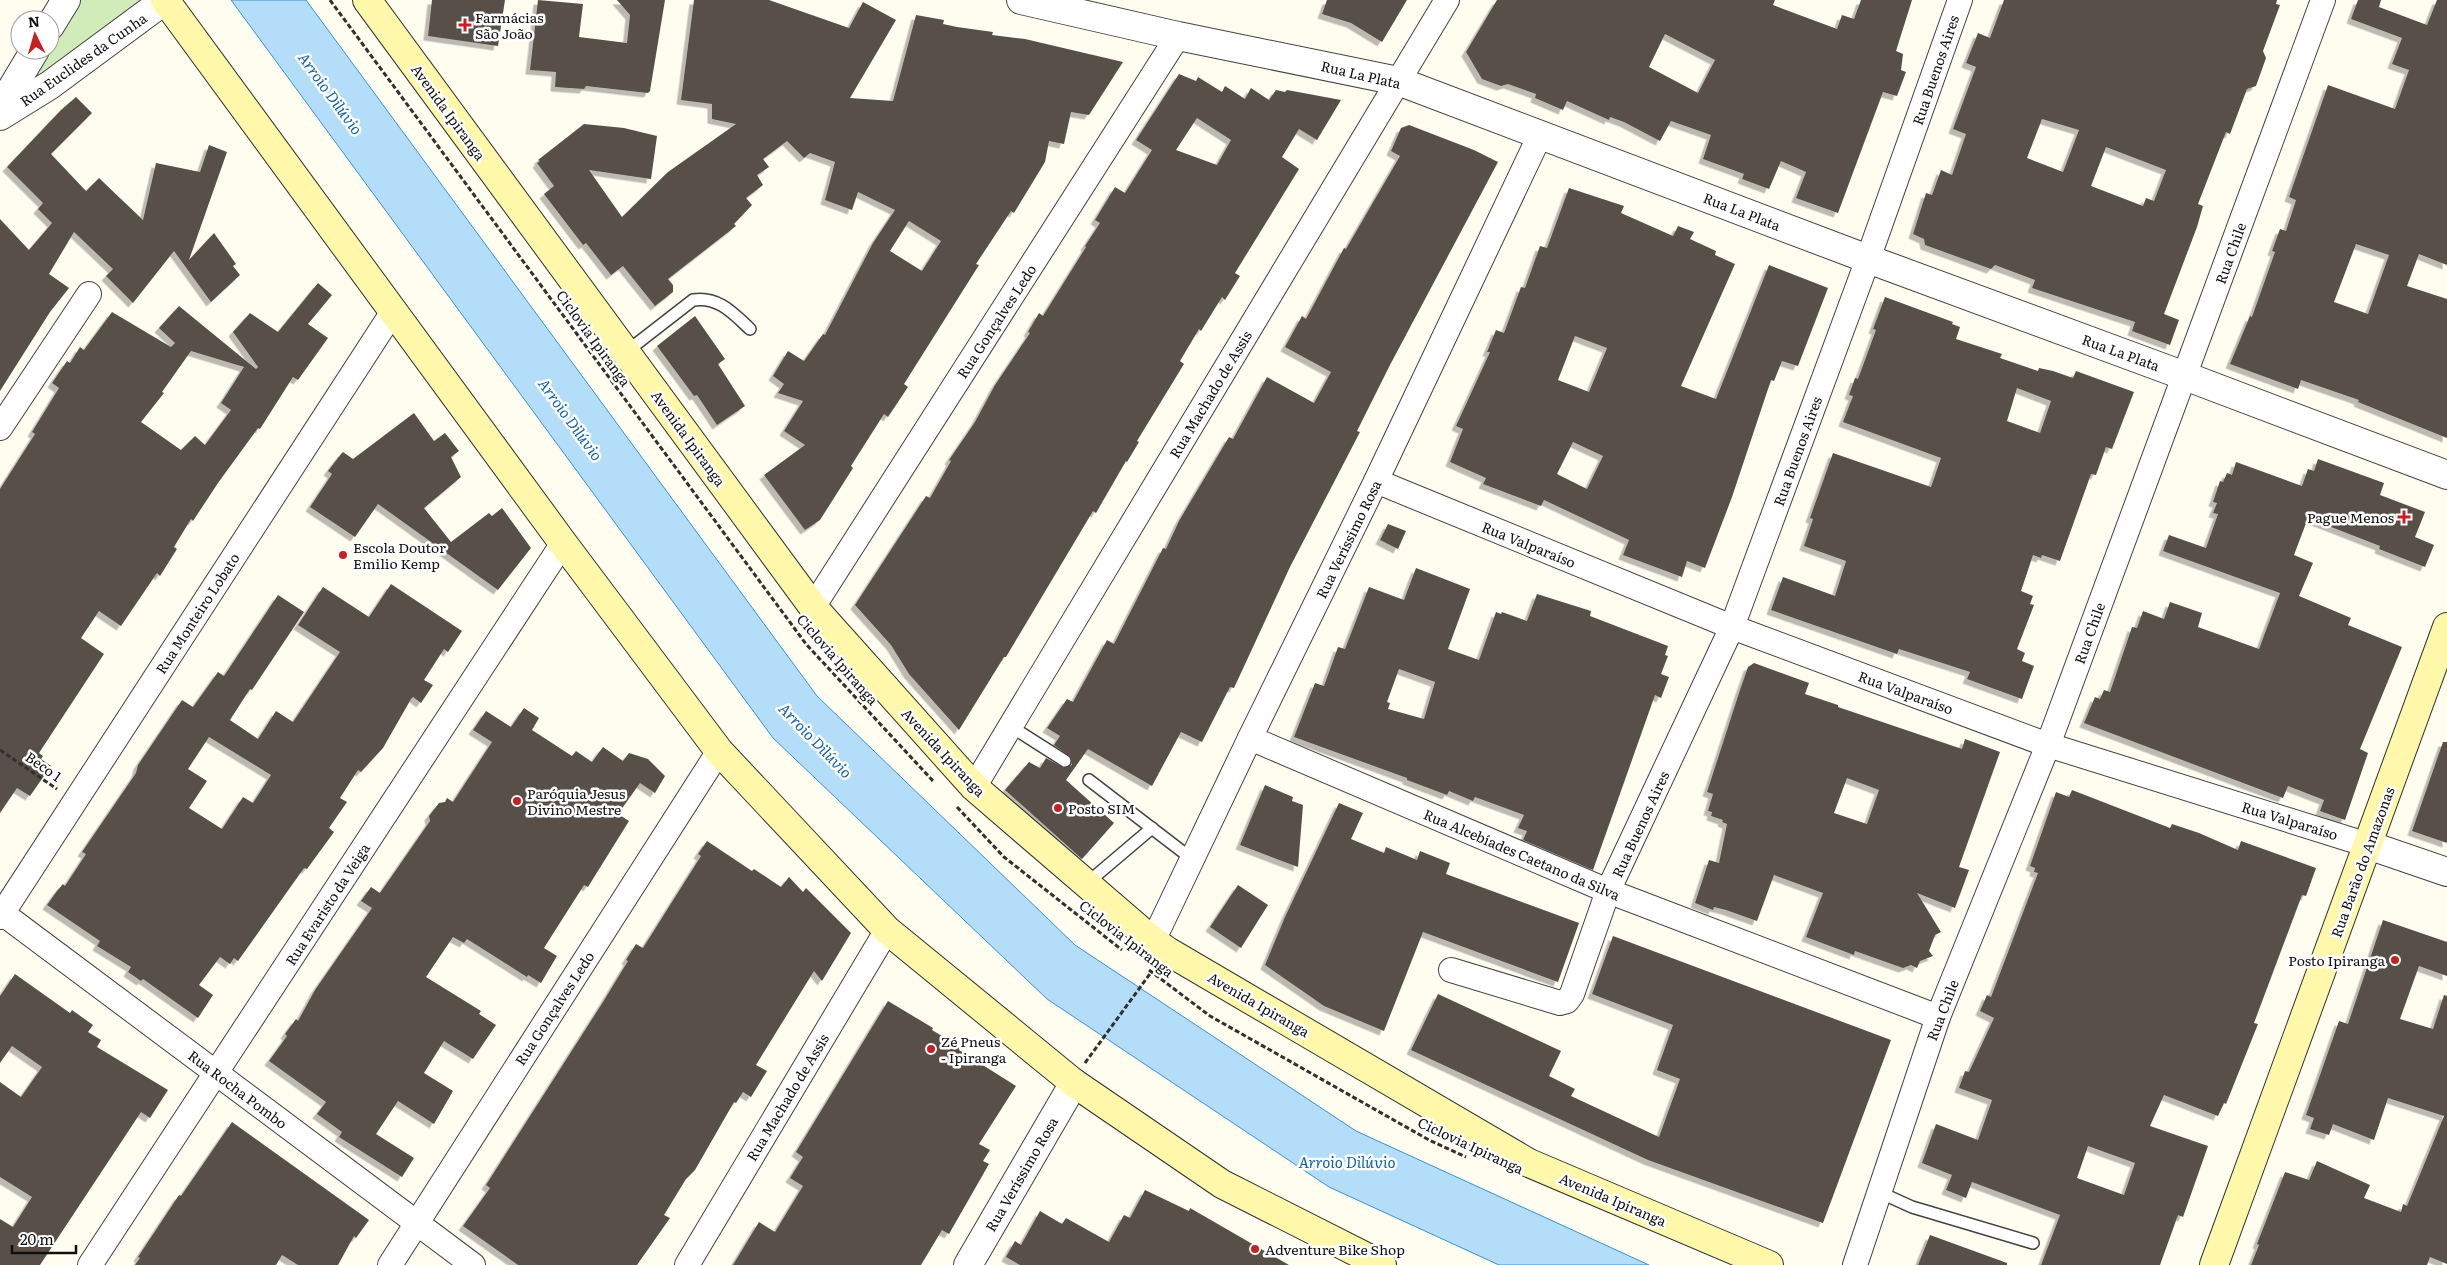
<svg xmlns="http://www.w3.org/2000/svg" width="2447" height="1265" viewBox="0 0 2447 1265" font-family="Literata,serif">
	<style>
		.green { fill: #d1ecb8 }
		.water { fill: #b3ddf9; stroke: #3691d3 }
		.building { fill: #58504a; fill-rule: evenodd; filter: url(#shadow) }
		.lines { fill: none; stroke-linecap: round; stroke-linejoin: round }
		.service-casing { stroke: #424242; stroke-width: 14 }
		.minor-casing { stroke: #424242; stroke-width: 26 }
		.tertiary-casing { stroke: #424242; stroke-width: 30 }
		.secondary-casing { stroke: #313131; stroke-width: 30 }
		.path { stroke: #313131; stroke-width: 3; stroke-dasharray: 5 2.5; stroke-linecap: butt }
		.service { stroke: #fff; stroke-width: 11 }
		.minor { stroke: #fff; stroke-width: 24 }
		.tertiary { stroke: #fff; stroke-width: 28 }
		.secondary { stroke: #fff8ab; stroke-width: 28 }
		.poi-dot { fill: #c52024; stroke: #fff; stroke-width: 2 }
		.labels { text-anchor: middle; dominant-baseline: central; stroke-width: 5; stroke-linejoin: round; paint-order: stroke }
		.poi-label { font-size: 14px; fill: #0f0f0f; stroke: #fff; text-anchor: start }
		.street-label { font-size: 14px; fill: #0f0f0f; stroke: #fff }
		.water-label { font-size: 15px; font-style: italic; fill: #1262a7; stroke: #fff }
	</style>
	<defs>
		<filter id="shadow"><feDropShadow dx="-4.5" dy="4.5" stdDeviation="0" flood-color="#0004"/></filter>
	</defs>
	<rect width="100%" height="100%" fill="#fffcf0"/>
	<path class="green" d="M79,0H141L21,95L77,10Z"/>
	<path class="water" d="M231,0H306L817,696L1075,945L1356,1131L1649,1265H1499L1329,1187L1047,999L773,738Z"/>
	<g class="building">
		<path d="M432,0H505L498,46L428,36Z"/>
		<path d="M538,0L583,4L579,37L627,43L630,15L617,0H665L650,91L648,93L586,86L584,89L555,87L556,72L530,70Z"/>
		<path d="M694,0H769L849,28L863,2L896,20L850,98L893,101L916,15L944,20L943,24L957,27L993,32L992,35L1025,39L1123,62L1089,115L1071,112L1064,144L1049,141L1045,162L1014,213L1011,211L976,264L979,265L904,384L908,387L888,417L884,414L851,466L853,468L820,520L805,530L764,475L805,445L784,431L803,401L778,393L784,384L773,376L788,351L804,361L823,334L825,335L873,243L895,210L858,192L852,210L825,200L835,162L810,153L804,158L787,141L763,159L769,167L757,175L763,185L746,198L752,205L734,224L736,226L668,279L673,285V292L655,306L623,266L611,275L586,243L583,245L544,194L554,186L537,163L540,161L538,160L584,124L624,128L657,136L651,179L589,170L622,217L668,172L736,124L712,119V104L681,100ZM909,221L941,241L922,271L890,251Z"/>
		<path d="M1327,0H1407L1382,42L1351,23L1322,14Z"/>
		<path d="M1497,0H1775L1773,5L1837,29L1842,15L1854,19L1861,0H1912L1896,51L1903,54L1901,70L1906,72L1897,96L1883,92L1838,213L1796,198L1806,172L1781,161L1769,189L1742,179L1744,174L1703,159L1711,135L1671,121L1660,141L1624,122L1610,117L1609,120L1567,101L1563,110L1535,98L1536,94L1508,84L1501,86L1482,79L1466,52ZM1665,34L1715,60L1698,93L1649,67Z"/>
		<path d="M2004,0H2277L2276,4L2280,5L2263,51L2266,58L2256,86L2247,89L2230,134L2226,132L2198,204L2203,206L2197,227L2164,314L2179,320L2170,345L2132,331L2135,322L2032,288L2035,280L1995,265L1991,269L1925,245L1924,239L1913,234L1926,193L1932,195L1941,170L1952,175L1966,134L1953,129L1976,67L1966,63L1978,33L1990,38ZM2042,119L2079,130L2063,172L2027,158ZM2106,147L2166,170L2154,201L2146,198L2143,206L2091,186Z"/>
		<path d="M2358,0H2381L2379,7L2427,25L2437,0H2447V265L2419,254L2407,286L2447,299V438L2358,402L2359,400L2301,380L2298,389L2230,364L2250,316L2252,317L2275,252L2272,251L2280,229L2286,231L2296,200L2289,197L2328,85L2395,109L2409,70L2392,64L2402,38L2351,19ZM2356,244L2389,255L2368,314L2334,302Z"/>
		<path d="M1179,74L1196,81L1198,77L1222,92L1225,86L1245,99L1251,88L1269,100L1276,90L1285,92L1287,90L1341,100L1317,140L1299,129L1282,157L1299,169L1235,273L1240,276L1225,300L1222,297L1201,331L1199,329L1180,361L1184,364L1137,441L1139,442L1127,462L1126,461L1096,513L1093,511L1006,657H1004L959,730L909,674L891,645L855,605L926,496L930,498L951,461L949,460L975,422L995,385L1030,333L1028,332L1039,313L1043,316L1086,247L1085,246L1100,223L1095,220L1115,187L1125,193L1152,150L1136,140ZM1197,118L1231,140L1217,165L1176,150Z"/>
		<path d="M76,97L92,113L51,154L86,191L99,178L143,220L156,163L200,172L209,145L227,152L189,260L214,233L236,264L233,266L240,275L211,302L174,251L133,303L106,276L113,269L74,232L49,274L69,288L50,312L0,391V219L29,250L52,223L38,209L43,203L7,167L61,110Z"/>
		<path d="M1409,125L1474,150L1498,162L1390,365L1357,431L1360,432L1290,567L1234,688L1230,687L1202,742L1181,732L1152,786L1088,749L1066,780L1114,823L1082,859L1005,790L1029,762L1040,768L1046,758L1064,768L1072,765L1071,757L1054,745L1060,736L1047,728L1067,699L1073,702L1107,640L1114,644L1163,548L1166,549L1179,521L1229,437L1233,439L1267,377L1314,403L1331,372L1285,347L1302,316L1306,319L1344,248L1346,249L1389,175L1400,156L1391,151L1401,128Z"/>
		<path d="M1569,188L1624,206L1621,213L1673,236L1678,226L1694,232L1690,239L1716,251L1715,255L1735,264L1681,386L1716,399L1769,265L1828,288L1798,366L1782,361L1774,381L1771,380L1732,497L1705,568L1687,561L1682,577L1623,555L1629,540L1544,500L1541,506L1483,484L1486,478L1450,462L1463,429L1456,426L1490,352H1487L1496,330L1504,333L1521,287L1525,288L1540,246L1547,248ZM1575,336L1607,348L1589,392L1558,380ZM1573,442L1603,456L1587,489L1557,474Z"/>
		<path d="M318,283L332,295L308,324L328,338L298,380L293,377L260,429L258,428L218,483L193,521L191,519L174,547L177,549L160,576L157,573L121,626L99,611L81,638L104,654L39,753L43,756L41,759L51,766L30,796L17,788L0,813V489L35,434L32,432L59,388L52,383L67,361L70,363L80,347L84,350L112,312L171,347L175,343L159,328L179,306L256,369L258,367L233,332L250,313L278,332ZM191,351L244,367L221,403L231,410L205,445L195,436L181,450L141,422L164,393L162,392Z"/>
		<path d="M1885,297L1953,322L1952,324L1960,327L1956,339L2002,354L2000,358L2038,371L2039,368L2053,371L2073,378L2076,371L2134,392L2112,449L2106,447L2096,475L2091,474L2060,561L2042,555L2041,558L2033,555L2021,591L2033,596L2030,604L2034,605L2017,649L2025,653L2022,661L2034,666L2022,699L1967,679L1970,672L1899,649L1897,654L1771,610L1783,577L1835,596L1846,561L1804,546L1813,519L1810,518L1833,453L1931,487L1941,458L1843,422L1853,396L1849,395L1855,378L1858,379L1876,330L1873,329ZM2017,388L2051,401L2040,433L2007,421Z"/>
		<path d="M695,316L725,359L718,364L745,406L717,425L697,395L694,396L657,346Z"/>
		<path d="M414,413L434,441L445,433L459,451L451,457L461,477L424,508L451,542L489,513L492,516L502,508L531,548L498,590L378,504L355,537L310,507L332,474L328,471L341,454L343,452L353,459Z"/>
		<path d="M2318,459L2384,483L2380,495L2425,512L2415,537L2434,545L2425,567L2379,549L2380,546L2308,518L2294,555L2313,563L2299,596L2351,618L2348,625L2402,647L2360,749L2368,753L2345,820L2320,811L2324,800L2288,786L2283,798L2084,723L2095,697L2100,699L2104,690L2110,692L2132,627L2137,628L2143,611L2164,619L2170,602L2202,613L2198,627L2259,649L2280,593L2163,551L2169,535L2206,548L2218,514L2213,513L2217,503L2213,502L2220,481L2223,482L2227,473L2232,475L2236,462L2302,486L2308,469L2314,471Z"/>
		<path d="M1388,524L1406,531L1398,549L1380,540Z"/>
		<path d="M1416,568L1470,589L1448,649L1479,660L1496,612L1501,614L1502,612L1527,621L1537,594L1591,611L1590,616L1668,646L1665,655L1668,656L1661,674L1669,677L1661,698L1655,695L1593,870L1523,840L1527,831L1518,828L1524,815L1475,797L1473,801L1449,791L1447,795L1407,780V778L1294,737L1315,683L1324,686L1338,647L1345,649L1369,587L1404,600ZM1399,669L1435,682L1424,719L1388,709L1390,703L1387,702Z"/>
		<path d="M391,584L462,631L448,652L444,649L424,680L433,685L421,703L413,697L411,699L383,748L361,772L358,770L340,798L347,802L329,828L334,832L307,869L304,868L238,961L234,958L230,964L220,957L199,985L213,995L198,1018L143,979L141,981L128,972L131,967L97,946L100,941L47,905L57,891L63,884L65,886L86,854L82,852L136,773L138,765L182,700L193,707L218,672L224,676L278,595L304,612L252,690L250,689L230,720L258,739L276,711L293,722L340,652L298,625L323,587L369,617ZM209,737L271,775L253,803L243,797L222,829L189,808L207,781L188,769Z"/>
		<path d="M1754,663L1809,683L1805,694L1838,705V707L1962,749L1965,739L2000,752L1959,867L1969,870L1955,908L1917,893L1941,932L1935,935L1929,951L1933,956L1920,961L1917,968L1911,965L1903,968L1855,951L1854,955L1806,937L1823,893L1774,875L1757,921L1726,910L1714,907L1713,910L1695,903L1709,860L1719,863L1727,824L1722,822L1723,820L1711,816L1712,812L1708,811L1713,794L1707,792L1740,690L1748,667ZM1847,778L1879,790L1867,824L1834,813Z"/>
		<path d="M524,708L539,718L532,730L572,756L576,751L592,762L603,747L623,761L629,753L648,759L665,776L655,793L640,783L618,814L629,821L588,887L584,885L544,948L557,956L541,983L528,975L527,977L467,939L464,943L453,937L426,977L481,1011L479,1014L496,1025L473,1059L444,1041L424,1073L453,1091L434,1124L398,1101L376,1134L414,1158L402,1177L339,1137L342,1132L317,1114L326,1102L269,1061L287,1036L285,1034L296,1019L298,1021L315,990L372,908L361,901L371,887L380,893L430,821L429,816L439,803L445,802L447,798L453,802L492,742L473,730L486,711L511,727Z"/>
		<path d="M2443,742H2447V843L2412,831Z"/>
		<path d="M1265,785L1293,797L1292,801L1303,805L1298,867L1240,845Z"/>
		<path d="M2072,790L2170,828L2172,824L2199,833L2238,850L2241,841L2316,868L2306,896L2302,895L2254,1023L2258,1024L2226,1104L2224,1103L2218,1116L2164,1095L2150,1126L2208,1146L2183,1217L2178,1215L2160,1265H2041L2060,1215L1972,1182L1966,1198L1946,1190L1952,1175L1922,1163L1936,1124L1978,1140L1992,1100L1959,1088L1965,1071L1969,1072L1994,1018L1980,1011L1987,995L1991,997L2038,873L2034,872L2035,868L2030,866L2056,792L2069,797ZM2088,1146L2135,1163L2124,1195L2077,1178Z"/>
		<path d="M1339,803L1363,813L1351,839L1384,853L1386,847L1417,860L1420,851L1450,863L1446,874L1579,923L1558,982L1423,932L1384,1031L1324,1006L1265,965L1285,917Z"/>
		<path d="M707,841L752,871L754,869L781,887L789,877L803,892L806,888L851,933L822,981L814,971L756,1065L767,1071L751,1097L743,1092L736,1103L734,1102L695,1170L686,1179L664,1215L670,1218L637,1265H518L463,1226L490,1188L486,1185L603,1002L628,961L626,960L636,944L643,948L701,856L698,854Z"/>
		<path d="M1238,885L1268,905L1241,948L1210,927Z"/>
		<path d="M2383,920L2447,942V976L2419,966L2400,1019L2433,1029L2444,995L2447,996V1264L2430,1257L2427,1265H2251L2259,1245L2257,1244L2285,1172L2309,1180L2317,1161L2370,1185L2364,1198L2401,1212L2403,1204L2407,1206L2444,1116L2388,1098L2374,1140L2333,1124L2329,1135L2310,1129L2314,1118L2306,1115L2339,1021L2348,1024Z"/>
		<path d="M1613,936L1891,1040L1823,1223L1648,1160L1411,1050L1438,994L1561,1051L1549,1076L1575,1089L1571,1096L1659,1137L1680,1079L1657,1070L1673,1025L1592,994Z"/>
		<path d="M15,974L70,1013L72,1010L93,1025L88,1032L101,1040L97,1047L168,1090L150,1118L141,1112L40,1265H0V1219L13,1227L32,1197L0,1177V1082L21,1097L42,1067L12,1046L0,1063V996Z"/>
		<path d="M888,1001L933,1028L932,1030L960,1047L959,1050L1016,1086L979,1144L990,1150L983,1161L989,1164L949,1234L942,1230L921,1265H733L759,1222L775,1232L803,1186L790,1178L803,1157L796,1152Z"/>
		<path d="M232,1122L369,1220L356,1238L354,1236L338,1265H298L282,1255L276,1265H135L140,1258L138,1257L179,1195L181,1196Z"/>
		<path d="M1145,1190L1189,1211L1190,1208L1289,1265H1020L1006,1257L1015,1241L1021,1245L1040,1211L1062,1224L1066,1218L1109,1242L1124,1215L1130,1218Z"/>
		<path d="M1930,1235L2007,1263V1265H1918Z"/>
	</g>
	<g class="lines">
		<defs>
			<g id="service">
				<path d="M626,352L693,300C718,296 733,313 750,329"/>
				<path d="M1010,726L1065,761"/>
				<path d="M1089,780L1192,859"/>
				<path d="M1086,884L1152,828"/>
				<path d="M1879,1192L1912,1207L2033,1243"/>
			</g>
			<g id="minor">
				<path d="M0,428L89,294"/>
				<path d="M1376,481L1732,627L2048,745L2368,845"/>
				<path d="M813,607L1178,36"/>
				<path d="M1250,738L1608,891L1938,1017"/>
				<path d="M974,787L1447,0"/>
				<path d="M2,913L473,1265"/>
				<path d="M0,917L394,310"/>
				<path d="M1153,941L1250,738L1376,481L1540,135"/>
				<path d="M1451,970L1560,1003L1567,1001L1572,994L1608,891L1732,627L1868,259L1960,0"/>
				<path d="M90,1265L563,543"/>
				<path d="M390,1265L719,751"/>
				<path d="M687,1265L887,930"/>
				<path d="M1855,1265L1938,1017L2048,745L2323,0"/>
			</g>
			<g id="tertiary">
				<path d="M1021,0L1178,36L1398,81L1868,259L2185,376L2447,475"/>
				<path d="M50,26L66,0"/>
				<path d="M0,108L35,50"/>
				<path d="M0,116L50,85L165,0"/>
				<path d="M2368,845L2447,872"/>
				<path d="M968,1265L1074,1083"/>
			</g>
			<g id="secondary">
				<path d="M165,0L563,543L719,751L887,930L1074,1083L1222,1184L1382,1265"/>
				<path d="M367,0L813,607L974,787L1153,941L1169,952L1529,1163L1769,1265"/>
				<path d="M2214,1265L2447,627"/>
			</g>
		</defs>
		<use href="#service" class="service-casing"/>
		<use href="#minor" class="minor-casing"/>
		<use href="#tertiary" class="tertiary-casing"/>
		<use href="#secondary" class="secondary-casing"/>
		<g class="path">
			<path d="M330,0L806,644L934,782"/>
			<path d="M0,750L57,789"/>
			<path d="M957,807L1004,857L1122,950"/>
			<path d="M1149,970L1210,1016L1429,1140L1466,1157"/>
			<path d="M1085,1063L1152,971"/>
		</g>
		<use href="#service" class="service"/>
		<use href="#minor" class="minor"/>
		<use href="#tertiary" class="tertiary"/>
		<use href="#secondary" class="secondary"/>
	</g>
	<g class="poi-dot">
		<path d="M462.5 17.5h5v5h5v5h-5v5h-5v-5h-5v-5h5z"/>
		<path d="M2401.5 509.5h5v5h5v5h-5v5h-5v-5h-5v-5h5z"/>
		<circle cx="343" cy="555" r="5"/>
		<circle cx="517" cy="801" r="5"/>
		<circle cx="1058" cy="808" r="5"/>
		<circle cx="2395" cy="960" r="5"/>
		<circle cx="931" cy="1049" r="5"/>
		<circle cx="1255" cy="1249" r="5"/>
	</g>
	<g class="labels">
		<g class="poi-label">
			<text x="475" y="17">Farmácias<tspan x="475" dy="16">São João</tspan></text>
			<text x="2394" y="517" text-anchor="end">Pague Menos</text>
			<text x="353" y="547">Escola Doutor<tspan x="353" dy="16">Emilio Kemp</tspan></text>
			<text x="527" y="793">Paróquia Jesus<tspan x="527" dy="16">Divino Mestre</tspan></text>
			<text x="1068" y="808">Posto SIM</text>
			<text x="2385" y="960" text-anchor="end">Posto Ipiranga</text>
			<text x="941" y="1041">Zé Pneus<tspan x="941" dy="16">- Ipiranga</tspan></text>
			<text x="1265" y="1249">Adventure Bike Shop</text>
		</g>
		<g class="street-label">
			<text transform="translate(83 59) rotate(-35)">Rua Euclides da Cunha</text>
			<text transform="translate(1935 70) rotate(-71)">Rua Buenos Aires</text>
			<text transform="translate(1361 74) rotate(13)">Rua La Plata</text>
			<text transform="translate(449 112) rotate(54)">Avenida Ipiranga</text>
			<text transform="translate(1742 211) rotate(21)">Rua La Plata</text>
			<text transform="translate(2230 253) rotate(-70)">Rua Chile</text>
			<text transform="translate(996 321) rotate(-57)">Rua Gonçalves Ledo</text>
			<text transform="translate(594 338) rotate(54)">Ciclovia Ipiranga</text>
			<text transform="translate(2121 352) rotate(20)">Rua La Plata</text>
			<text transform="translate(1210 394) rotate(-59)">Rua Machado de Assis</text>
			<text transform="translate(689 438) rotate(54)">Avenida Ipiranga</text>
			<text transform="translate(1797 451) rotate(-70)">Rua Buenos Aires</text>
			<text transform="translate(1348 539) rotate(-64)">Rua Veríssimo Rosa</text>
			<text transform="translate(1529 544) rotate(22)">Rua Valparaíso</text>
			<text transform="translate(197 613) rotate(-57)">Rua Monteiro Lobato</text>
			<text transform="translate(2089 633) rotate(-70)">Rua Chile</text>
			<text transform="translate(838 659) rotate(49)">Ciclovia Ipiranga</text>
			<text transform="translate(1906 692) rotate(20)">Rua Valparaíso</text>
			<text transform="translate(944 752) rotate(47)">Avenida Ipiranga</text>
			<text transform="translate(44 766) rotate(35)">Beco 1</text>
			<text transform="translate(2290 820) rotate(17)">Rua Valparaíso</text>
			<text transform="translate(1640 824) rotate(-65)">Rua Buenos Aires</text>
			<text transform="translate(1522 854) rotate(23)">Rua Alcebíades Caetano da Silva</text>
			<text transform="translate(2362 862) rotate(-70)">Rua Barão do Amazonas</text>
			<text transform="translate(327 904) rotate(-57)">Rua Evaristo da Veiga</text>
			<text transform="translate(1127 938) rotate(38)">Ciclovia Ipiranga</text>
			<text transform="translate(1259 1004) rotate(30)">Avenida Ipiranga</text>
			<text transform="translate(554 1008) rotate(-57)">Rua Gonçalves Ledo</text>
			<text transform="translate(1942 1010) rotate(-69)">Rua Chile</text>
			<text transform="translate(238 1089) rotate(37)">Rua Rocha Pombo</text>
			<text transform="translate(787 1097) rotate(-59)">Rua Machado de Assis</text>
			<text transform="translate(1471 1145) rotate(25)">Ciclovia Ipiranga</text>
			<text transform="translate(1021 1174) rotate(-60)">Rua Veríssimo Rosa</text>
			<text transform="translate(1613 1199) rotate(23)">Avenida Ipiranga</text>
		</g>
		<g class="water-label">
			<text transform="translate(331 93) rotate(54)">Arroio Dilúvio</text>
			<text transform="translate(571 419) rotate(54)">Arroio Dilúvio</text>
			<text transform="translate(816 740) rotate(46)">Arroio Dilúvio</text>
			<text x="1347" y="1161">Arroio Dilúvio</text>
		</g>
	</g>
	<g transform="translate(35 35) rotate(355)"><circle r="24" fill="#ffffff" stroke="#9f9f9f"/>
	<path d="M0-4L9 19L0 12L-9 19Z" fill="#c52024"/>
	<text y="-8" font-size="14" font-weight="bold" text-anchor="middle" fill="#0f0f0f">N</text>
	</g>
	<path d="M12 1245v8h64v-8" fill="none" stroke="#0f0f0f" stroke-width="2.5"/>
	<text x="20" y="1245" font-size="15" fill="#0f0f0f" stroke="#ffffff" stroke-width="4" paint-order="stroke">20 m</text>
</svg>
